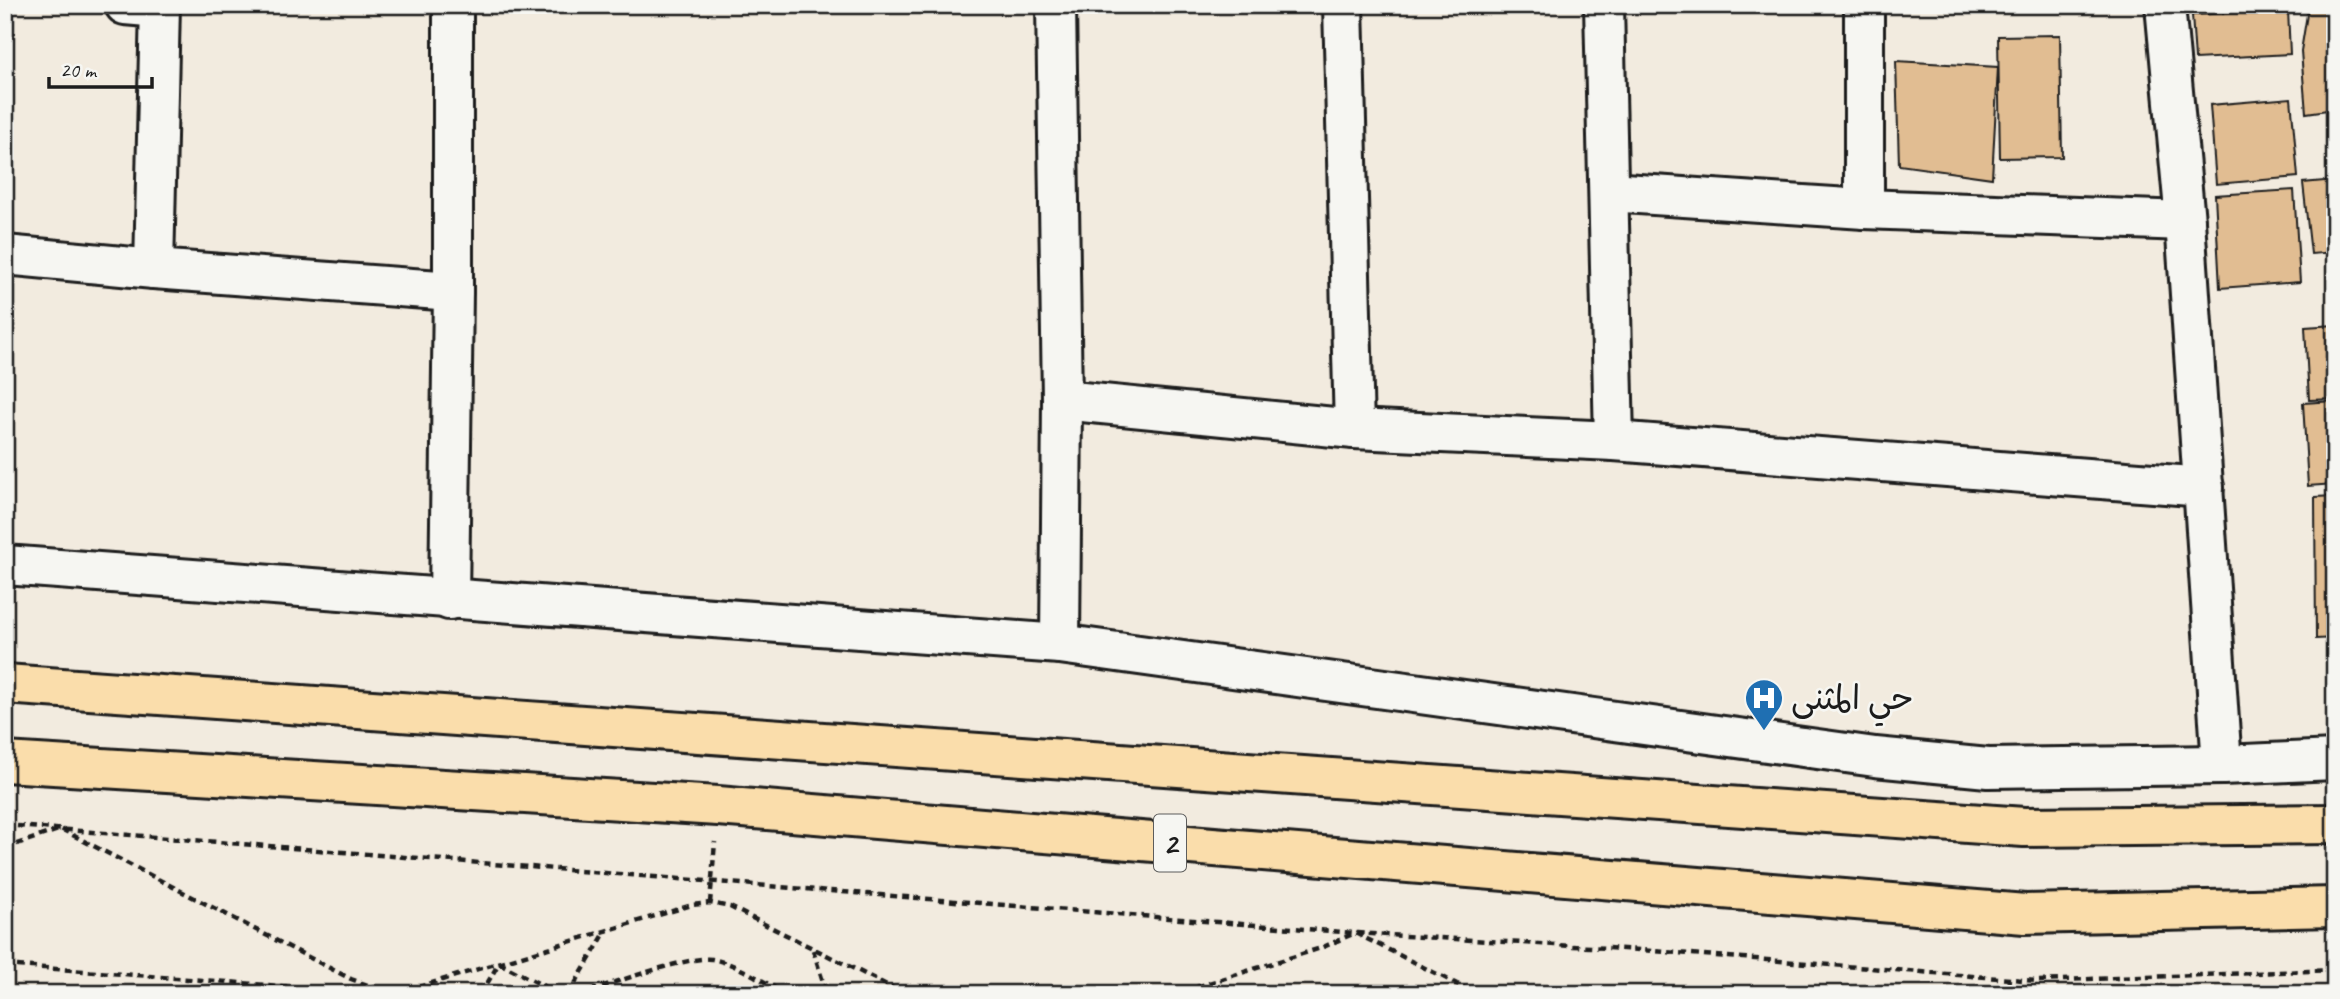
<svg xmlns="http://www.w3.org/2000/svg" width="2340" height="999" viewBox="0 0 2340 999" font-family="Caveat,'Playpen Sans Arabic',sans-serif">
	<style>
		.building { fill: #e1bd92; stroke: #1c1c1c; stroke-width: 2 }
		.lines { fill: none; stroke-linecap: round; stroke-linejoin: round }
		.minor-casing { stroke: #1c1c1c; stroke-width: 44 }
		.highway-casing { stroke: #1c1c1c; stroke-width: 44 }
		.path { stroke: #1c1c1c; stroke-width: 4.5; stroke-dasharray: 7 5; stroke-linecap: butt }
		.minor { stroke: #f6f6f2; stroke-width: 38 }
		.highway { stroke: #faddab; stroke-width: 38 }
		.labels { text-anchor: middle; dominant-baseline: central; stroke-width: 5; stroke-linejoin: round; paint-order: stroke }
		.shield { fill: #f6f6f2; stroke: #5d5d5c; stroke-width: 2 }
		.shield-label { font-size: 32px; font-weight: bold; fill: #1c1c1c }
		.poi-label { font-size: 33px; fill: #1c1c1c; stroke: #f6f6f2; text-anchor: start }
	</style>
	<rect width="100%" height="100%" fill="#f2ebdf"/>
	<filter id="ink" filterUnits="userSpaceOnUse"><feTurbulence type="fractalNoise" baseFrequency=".0143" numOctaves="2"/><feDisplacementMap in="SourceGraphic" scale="14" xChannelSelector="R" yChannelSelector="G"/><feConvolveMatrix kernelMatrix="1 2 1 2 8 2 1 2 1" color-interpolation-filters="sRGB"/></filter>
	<g filter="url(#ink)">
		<g class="building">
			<path d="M2335,7V109L2306,113L2301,51L2308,8Z"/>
			<path d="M2288,10L2290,54L2195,59L2192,15Z"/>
			<path d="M2060,35L2062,157L2000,158L1998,36Z"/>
			<path d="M1896,61L1998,67L1992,178L1899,165Z"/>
			<path d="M2291,98L2298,177L2216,184L2210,105Z"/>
			<path d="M2335,180V252L2311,254L2303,183Z"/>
			<path d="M2294,190L2300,282L2220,288L2215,195Z"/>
			<path d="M2335,325V399L2309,400L2305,327Z"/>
			<path d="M2335,401V484L2308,486L2303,403Z"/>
			<path d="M2335,496V638L2316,639L2315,497Z"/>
		</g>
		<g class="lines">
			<defs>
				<g id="minor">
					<path d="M125,5L160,8"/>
					<path d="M1056,5L1062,400L1060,644"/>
					<path d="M1343,5L1354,429"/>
					<path d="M1604,5L1614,441"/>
					<path d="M2165,5L2185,221L2222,765"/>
					<path d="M1609,192L1864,209L2185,221"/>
					<path d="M1864,209V5"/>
					<path d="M5,255L154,269L453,291"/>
					<path d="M154,269L160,5"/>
					<path d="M1062,400L1354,429L1614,441L2204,487"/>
					<path d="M5,565L1060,644L1875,757L1988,768L2222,765L2335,760"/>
					<path d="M449,600L453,291V5"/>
				</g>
				<g id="highway">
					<path d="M5,684L2024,827L2335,824"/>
					<path d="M5,762L718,806L2025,914L2335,907"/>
				</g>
			</defs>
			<use href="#minor" class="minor-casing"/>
			<use href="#highway" class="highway-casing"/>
			<g class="path">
				<path d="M5,825L1355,933L1640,950L2036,981L2335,970"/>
				<path d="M5,848L61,829L351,979L392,994"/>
				<path d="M710,903L715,842"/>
				<path d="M813,950L827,994"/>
				<path d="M5,965L385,994"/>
				<path d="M395,994L692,905L710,903L730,907L905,994"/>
				<path d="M481,994L499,963L559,994"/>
				<path d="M569,994L606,931"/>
				<path d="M579,994C605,986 690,955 712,959C738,964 762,981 786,994"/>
				<path d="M1174,994L1321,948L1355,933L1477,994"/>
				<path d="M2007,994L2009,979"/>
			</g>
			<use href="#minor" class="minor"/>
			<use href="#highway" class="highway"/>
		</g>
	</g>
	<defs>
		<symbol id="hospital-pin" viewBox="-11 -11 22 30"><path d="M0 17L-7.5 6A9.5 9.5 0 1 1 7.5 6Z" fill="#1f6fb2" stroke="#f6f6f2"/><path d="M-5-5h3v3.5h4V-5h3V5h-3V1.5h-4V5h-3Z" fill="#fff"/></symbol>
	</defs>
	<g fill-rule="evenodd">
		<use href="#hospital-pin" x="1742" y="676" width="44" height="60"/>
	</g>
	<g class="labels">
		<rect class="shield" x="1154" y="814.5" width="32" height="57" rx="5"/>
		<g class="shield-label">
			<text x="1170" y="843">2</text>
		</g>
		<g class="poi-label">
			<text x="1791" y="698">حي المثنى</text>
		</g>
	</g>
	<rect width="2340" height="999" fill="none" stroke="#f6f6f2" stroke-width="28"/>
	<rect x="14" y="14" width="2312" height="971" fill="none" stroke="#1c1c1c" stroke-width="2.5" filter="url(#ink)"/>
	<path d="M49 77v10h103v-10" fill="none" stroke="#1c1c1c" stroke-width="3.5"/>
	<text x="60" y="77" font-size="21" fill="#1c1c1c" stroke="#f6f6f2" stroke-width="5" paint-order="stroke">20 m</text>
</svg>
